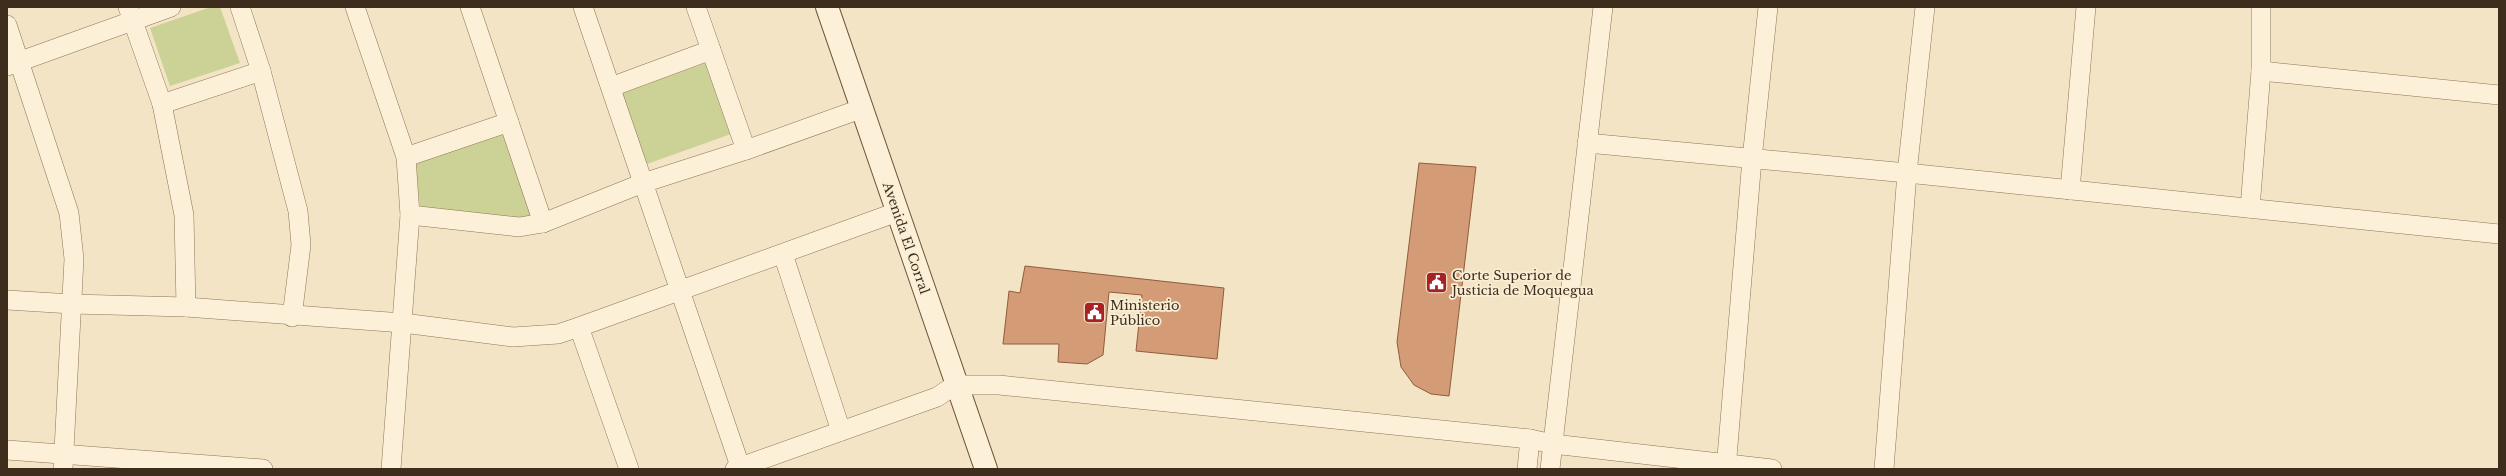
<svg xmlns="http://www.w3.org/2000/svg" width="2506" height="476" viewBox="0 0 2506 476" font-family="'Libre Baskerville',serif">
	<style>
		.green { fill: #ccd296 }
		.building { fill: #d49c76; stroke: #915c3b }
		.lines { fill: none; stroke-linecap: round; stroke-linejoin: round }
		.street-casing { stroke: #8f7458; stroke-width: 20 }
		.secondary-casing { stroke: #71553b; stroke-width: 24 }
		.street { stroke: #fcf1d8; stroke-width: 19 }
		.secondary { stroke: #fcf1d8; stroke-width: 22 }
		.labels { text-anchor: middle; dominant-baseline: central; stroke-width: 3.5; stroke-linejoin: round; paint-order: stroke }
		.street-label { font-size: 13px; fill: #3e2d1d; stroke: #f9eed4 }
		.poi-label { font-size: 13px; fill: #3e2d1d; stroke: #f9eed4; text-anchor: start }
	</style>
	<rect width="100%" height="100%" fill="#f2e4c4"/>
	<g class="green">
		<path d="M211,7H220L240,63L170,86L150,28Z"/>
		<path d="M706,63L731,134L647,164L621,94Z"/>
		<path d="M507,131L537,218L524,220L420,209L415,163Z"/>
	</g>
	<g class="building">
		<path d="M1419,163L1476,167L1449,396L1431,394L1414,385L1401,367L1397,342Z"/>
		<path d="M1025,266L1224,288L1217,359L1136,351L1142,295L1109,292L1103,355L1087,364L1058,362L1059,344H1003L1009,291L1020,293Z"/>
	</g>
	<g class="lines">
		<defs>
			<g id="street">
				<path d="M128,7L162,104L184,215L186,307"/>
				<path d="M240,7L261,71L298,211L301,245L292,317"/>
				<path d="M355,7L406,157L410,215L391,469"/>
				<path d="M470,7L543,223"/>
				<path d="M583,7L741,469"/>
				<path d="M696,7L746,150"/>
				<path d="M7,25L69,213L74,259L63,469"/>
				<path d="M7,66L171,7"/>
				<path d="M2261,71L2499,95"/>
				<path d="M611,87L711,50"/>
				<path d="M162,104L261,71"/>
				<path d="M1587,143L1907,173L2499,234"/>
				<path d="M406,157L509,122"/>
				<path d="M2070,190L2086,7"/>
				<path d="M2250,208L2261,71V7"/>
				<path d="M410,215L519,227L543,223L643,183L746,150L863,108"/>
				<path d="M783,254L841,431"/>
				<path d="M7,300L72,304L186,307L403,323L513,337L558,334L579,327L897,212"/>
				<path d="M579,327L629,469"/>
				<path d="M7,450L263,469"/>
				<path d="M735,469L937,397L955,385H999L1530,439L1553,444L1772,469"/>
				<path d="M1527,469L1530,439"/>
				<path d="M1550,469L1603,7"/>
				<path d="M1726,469L1752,159L1768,7"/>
				<path d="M1884,469L1907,173L1925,7"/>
			</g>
			<path id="secondary" d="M827,7L986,469"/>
		</defs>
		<use href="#street" class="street-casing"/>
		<use href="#secondary" class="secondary-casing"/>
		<use href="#street" class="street"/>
		<use href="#secondary" class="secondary"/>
	</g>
	<defs>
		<symbol id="civic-square" viewBox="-11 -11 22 22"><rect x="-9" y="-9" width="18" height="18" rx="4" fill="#a52225" stroke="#f9eed4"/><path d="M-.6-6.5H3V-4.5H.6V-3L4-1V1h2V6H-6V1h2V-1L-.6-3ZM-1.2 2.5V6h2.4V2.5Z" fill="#fff"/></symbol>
	</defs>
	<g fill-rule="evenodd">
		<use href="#civic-square" x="1424" y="270" width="25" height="25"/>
		<use href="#civic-square" x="1082" y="300" width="25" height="25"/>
	</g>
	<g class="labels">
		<g class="street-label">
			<text transform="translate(906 238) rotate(71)">Avenida El Corral</text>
		</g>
		<g class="poi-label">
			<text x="1452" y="275">Corte Superior de<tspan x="1452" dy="15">Justicia de Moquegua</tspan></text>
			<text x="1110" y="305">Ministerio<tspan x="1110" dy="15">Público</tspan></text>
		</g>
	</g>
	<rect width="2506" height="476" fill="none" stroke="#3e2d1d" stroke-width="16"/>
</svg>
